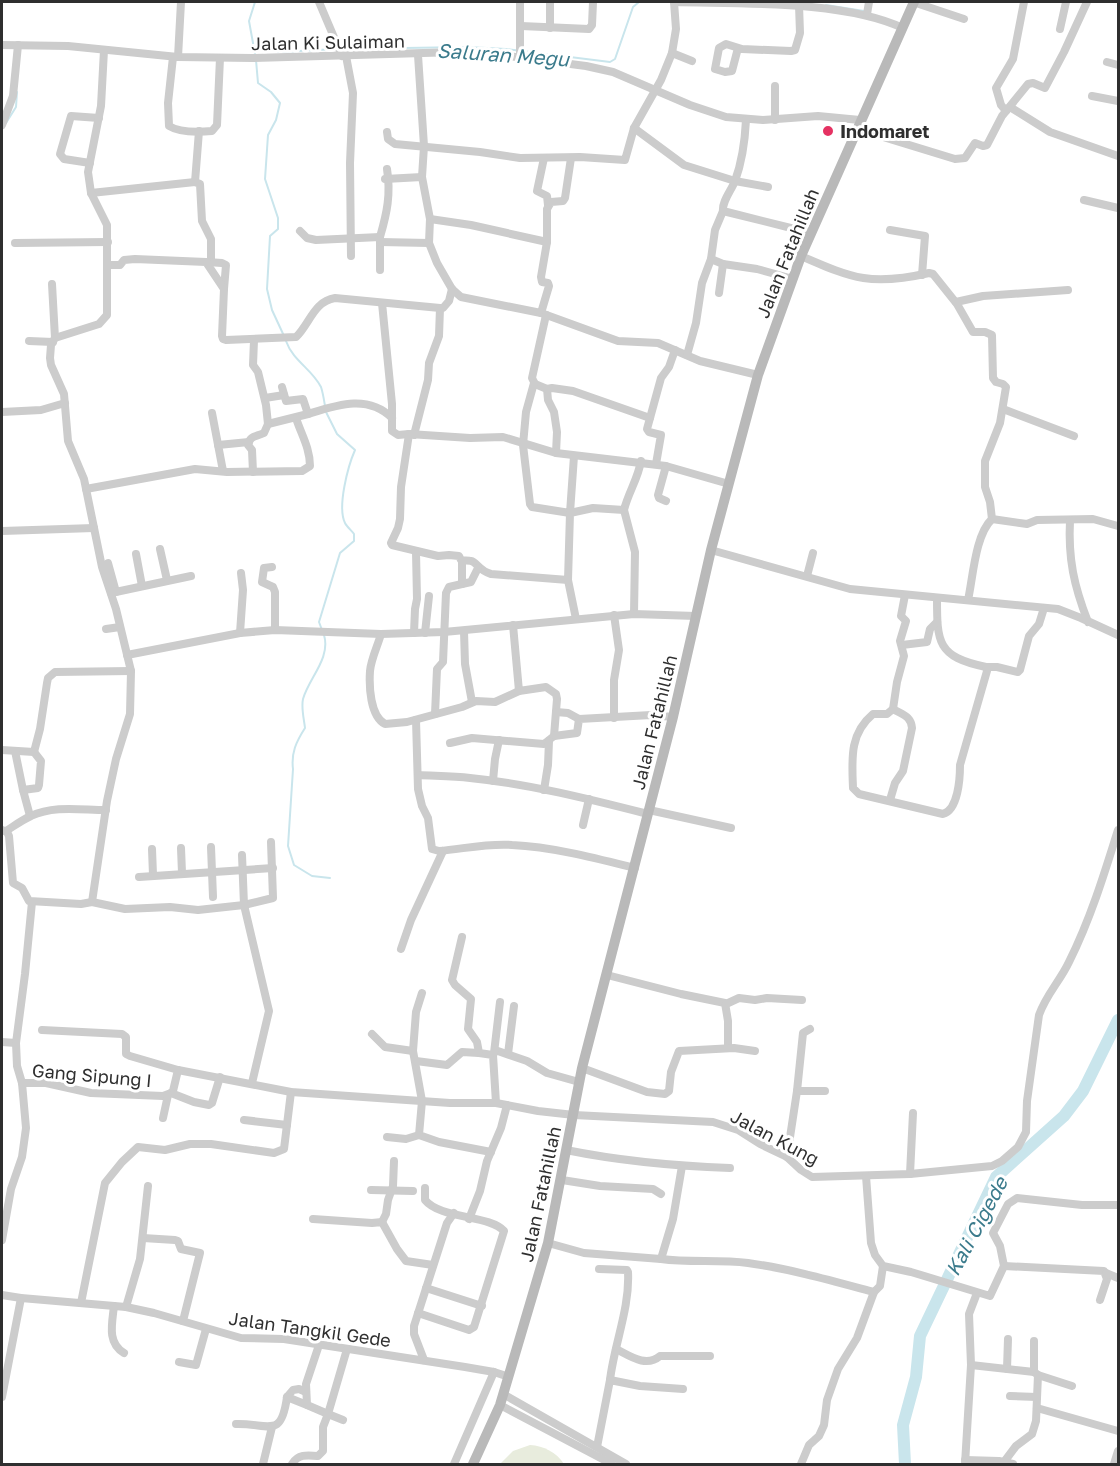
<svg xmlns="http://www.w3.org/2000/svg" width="1120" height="1466" viewBox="0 0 1120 1466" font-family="'Golos Text',sans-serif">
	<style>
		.green { fill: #e8ecdd }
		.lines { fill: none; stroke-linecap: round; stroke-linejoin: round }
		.stream { stroke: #c9e5ec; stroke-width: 2 }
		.river { stroke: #c9e5ec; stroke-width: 12 }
		.street { stroke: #ccc; stroke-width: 8 }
		.secondary { stroke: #b9b9b9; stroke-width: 10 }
		.poi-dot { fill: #e53262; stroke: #fff; stroke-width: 2 }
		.labels { text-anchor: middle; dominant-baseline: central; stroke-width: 6; stroke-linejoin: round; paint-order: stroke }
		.street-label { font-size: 18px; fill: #2f2f2f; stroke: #fff }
		.poi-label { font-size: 18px; font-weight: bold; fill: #2f2f2f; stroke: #fff; text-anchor: start }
		.water-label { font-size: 20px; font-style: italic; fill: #3b7b8c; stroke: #fff }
	</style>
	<rect width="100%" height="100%" fill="#fff"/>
	<path class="green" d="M530,1445C544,1446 556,1452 564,1464H500L513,1451Z"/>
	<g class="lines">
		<g class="stream">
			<path d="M826,5L864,11"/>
			<path d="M254,49L282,52L335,49"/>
			<path d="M341,49L467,47L506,49L610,62L615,59L633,7L639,2"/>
			<path d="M255,54L249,21L255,2"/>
			<path d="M256,60L258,83L271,92L280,103L276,120L268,135L265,179L278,218V229L270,236L267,289L272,310L284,336"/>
			<path d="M6,123L16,107L17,92"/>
			<path d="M286,341C293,361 312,369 321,387C323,393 324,400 325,406"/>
			<path d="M322,630L319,622L340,553L354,541V534C352,531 347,527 345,523C337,507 348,466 355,450L337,434L326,412"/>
			<path d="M324,635C331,658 309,678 303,699C301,708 304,719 305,728C296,742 291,753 293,769L288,846L294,865L312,876L330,878"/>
		</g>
		<path class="river" d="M905,1464L903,1425L916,1377L920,1336L996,1177L1064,1116L1083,1091L1118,1020"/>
		<g class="street">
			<path d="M319,2L342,56"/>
			<path d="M674,2C741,4 843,0 903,28"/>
			<path d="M913,2L964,19"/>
			<path d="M867,14L869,2"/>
			<path d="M521,26L589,29L592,25L593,2"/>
			<path d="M550,28V2"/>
			<path d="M1060,29L1066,2"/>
			<path d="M2,45L68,46L178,57L252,58L457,52L492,54L586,66L613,72L690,105L726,117L763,120L818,116L860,120"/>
			<path d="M738,48L732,71L725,72L715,69L719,48L726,44L742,49L791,51L795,50L800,33L799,5"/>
			<path d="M672,53L692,61"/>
			<path d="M418,55L424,146L422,177L430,219L429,243L437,263L452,289L461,297L541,313L618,341L658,343L700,361L758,375"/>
			<path d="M346,56L353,93L350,163L351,256"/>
			<path d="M173,57L168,103L169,126C180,133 200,132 212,131L217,125L220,58"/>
			<path d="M178,57L181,2"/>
			<path d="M520,58V2"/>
			<path d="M1107,62L1118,65"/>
			<path d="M775,86V120"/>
			<path d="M1092,96L1118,101"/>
			<path d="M1010,107L1050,132L1118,156"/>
			<path d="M1006,111L1001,105L996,88L1013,59L1024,2"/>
			<path d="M746,120C745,140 742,162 735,181C731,191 722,201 723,211L811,233"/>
			<path d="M2,125L13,96L18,45"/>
			<path d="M634,128L684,165L735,181L768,187"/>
			<path d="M857,129L955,159L965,158L975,143L983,146L987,145L1002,116L1028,84L1033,83L1045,88L1064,52L1087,2"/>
			<path d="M199,131L195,182L200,184L202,221L211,239V262"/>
			<path d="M387,132L388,139L395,144L480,152L520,158L580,157L625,160L634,128L661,80L672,53L676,29L674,2"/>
			<path d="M544,158L537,191L547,196L548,205"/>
			<path d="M90,163L64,159L60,154L71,116L99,118"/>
			<path d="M385,179L422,177"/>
			<path d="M91,193L195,182"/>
			<path d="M1084,200L1118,208"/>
			<path d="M430,219L471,225L547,242"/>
			<path d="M890,230L925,236L922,275"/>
			<path d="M300,231L307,238L316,240L380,237V270"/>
			<path d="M380,237C387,213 391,194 387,169"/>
			<path d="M380,242L429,243"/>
			<path d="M15,243L108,242"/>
			<path d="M801,256C854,279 872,286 929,273L933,274L957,304L973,332H985L992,335L993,378L996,382L1003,384L1006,387L1000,423L985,461V487L990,502L992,519L1027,524L1037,520L1093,519L1118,526"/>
			<path d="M711,259L715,230L723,211"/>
			<path d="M207,262L222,263L226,265L224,289"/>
			<path d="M108,265H120L124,260L135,259L206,262L224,289L222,336L223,339L226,340L296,337C309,325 314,301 335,298L440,308"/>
			<path d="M52,284L55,338"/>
			<path d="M719,293L723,264"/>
			<path d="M956,302L983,296L1068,290"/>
			<path d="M382,303L392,404V431L398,435L409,434"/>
			<path d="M541,313L549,286L548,283L542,282L541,277L547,242V209L551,202L563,201L565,198L571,158"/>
			<path d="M546,315L532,378L535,384L547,389L548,400L554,412L557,432L556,453"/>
			<path d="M29,341L53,342"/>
			<path d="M687,355L696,323L702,283L711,259L723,264L757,269L793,279"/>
			<path d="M534,383L526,412L523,445L530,504L532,507L570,513L574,456"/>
			<path d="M282,387L286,401L303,399L308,414C337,405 368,394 392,418"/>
			<path d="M547,389L552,388L573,391L650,418"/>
			<path d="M265,398L284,395"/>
			<path d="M1003,409L1074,436"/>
			<path d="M2,412L41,410L65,403"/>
			<path d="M212,413L223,471"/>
			<path d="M268,424L308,414"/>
			<path d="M414,435L428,380L429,363L439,336L440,308H443L449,301L452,289"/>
			<path d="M218,445L249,442"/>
			<path d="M641,461C638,479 628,493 624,510L593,508L570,513L568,580L491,574C479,571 477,562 471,561C468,560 464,561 461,560L459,556L449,555L438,556L392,545L391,543L398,528L400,519L401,487L409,434L470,438L503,437L556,453L666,466L729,484"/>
			<path d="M656,464L661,435L649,432L647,429L661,378L669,367L675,350"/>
			<path d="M253,472L252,450L248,445C250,435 256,437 264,433L268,424L266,405L258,372L253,365L254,340"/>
			<path d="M86,489L195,469L227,472L302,471L310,466C310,448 301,434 296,418"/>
			<path d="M666,501L659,498L658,495L666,466"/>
			<path d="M624,510L635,552L634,614"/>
			<path d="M1070,520C1068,559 1074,586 1088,622"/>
			<path d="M2,531L94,528"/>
			<path d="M160,549L167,580"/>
			<path d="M711,550L850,589L1058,609L1081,618L1118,635"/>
			<path d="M136,554L142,586"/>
			<path d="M108,563L116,592"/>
			<path d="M272,567L264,568L262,582L273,587L275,592V630"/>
			<path d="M807,576L813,553"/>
			<path d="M568,580L576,619"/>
			<path d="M462,584L471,582L478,568"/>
			<path d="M111,593L191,576"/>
			<path d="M905,595L901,616L906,621L900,641L904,656L897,682L893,709L887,714H873C849,734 852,760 853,788L859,794L943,814C958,810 960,779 960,765L987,671L986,667C937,657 937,642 937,598"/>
			<path d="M968,600C973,578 975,535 992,519"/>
			<path d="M614,615L619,650L614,680V718"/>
			<path d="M513,625L519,691L546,687L556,694L557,699L554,736"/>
			<path d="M106,629L120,627"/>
			<path d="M464,631L465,664L472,702"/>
			<path d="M240,633L243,590L241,573"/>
			<path d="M414,633L415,609L417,599L416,552"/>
			<path d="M425,633L429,596"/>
			<path d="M381,634C378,645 371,659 370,671C369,686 370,716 385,724L407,722L462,707L476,701L495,702L519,691"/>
			<path d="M902,645L927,642L930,629L937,622"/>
			<path d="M127,655L240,633L275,630L381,634L444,632L634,614L696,616"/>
			<path d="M986,667H997L1018,672L1020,670L1029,636L1039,624L1044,608"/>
			<path d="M556,712L568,713L579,719"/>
			<path d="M435,714L437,669L443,662L446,593L449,587L462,584V561"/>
			<path d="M416,720L418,789L422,806L428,818L432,849L439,851C463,849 488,843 512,845C553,847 595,858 635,868"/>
			<path d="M450,743L472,738L544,744L554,736L577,733L579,719L651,715L673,717"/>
			<path d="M2,750L34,752L40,729L47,683L48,678L55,672L131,671"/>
			<path d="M15,751L23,790"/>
			<path d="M418,775C435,776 453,776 470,778C530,784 589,799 648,814"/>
			<path d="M493,781L495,759L499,740"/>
			<path d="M544,790L548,765L549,741"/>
			<path d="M890,800L895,783L903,771L912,728C911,716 903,715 893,709"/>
			<path d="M649,810L731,828"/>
			<path d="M30,816L23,790L38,788L39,785L41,761L34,752"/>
			<path d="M583,825L589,799"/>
			<path d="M2,830L7,832L9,836L13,883L22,888L29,901L81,904L92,902L125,909L170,907L198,910L244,905L273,898L271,842"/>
			<path d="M6,831C14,826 22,820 31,816C54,805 81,810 106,810"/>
			<path d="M211,847L213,897"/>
			<path d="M181,848L182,873"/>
			<path d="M152,849L153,875"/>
			<path d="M242,855L244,905L269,1011L252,1083"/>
			<path d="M139,877L273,868"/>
			<path d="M92,902L107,801L116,759L130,714L131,671L116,609L102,567L84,479L68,441L64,394L51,365L50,358L51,345L55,338L99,324L107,315V225L91,193L88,172L101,106L104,50"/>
			<path d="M462,937L452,980L455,985L471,999L468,1029L477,1042L479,1053L493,1055L496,1103"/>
			<path d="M401,949L411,920L443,851"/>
			<path d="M607,975L681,994L725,1003L728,1021V1048"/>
			<path d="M422,993L416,1012L413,1051L422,1101L419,1135L439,1142L491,1152"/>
			<path d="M726,1004L739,998L755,1000L767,998L802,1000"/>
			<path d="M42,1030L122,1034L126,1037V1054L130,1056L178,1070L291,1092L450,1103H496L538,1111L574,1115L713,1122L738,1130L760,1144L787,1157L801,1170L812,1177L910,1174L992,1166L1002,1161L1018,1147L1026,1132L1027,1101L1039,1015C1046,995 1060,981 1069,962C1090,920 1104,875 1118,830"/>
			<path d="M372,1034L385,1047L413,1051"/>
			<path d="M2,1042L16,1043"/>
			<path d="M495,1050L527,1061L547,1073L579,1082"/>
			<path d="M494,1053L500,1002"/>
			<path d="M508,1054L514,1006"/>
			<path d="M416,1061L447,1065L462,1052L479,1053"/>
			<path d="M582,1068L647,1092L665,1094L669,1091L671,1072L679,1051L734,1048L755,1051"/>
			<path d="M22,1083H46L91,1093L163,1096L171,1093L173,1091L178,1070"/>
			<path d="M797,1091L803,1033L810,1029"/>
			<path d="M171,1093L194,1102L209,1105L212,1103L220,1077"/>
			<path d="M163,1118L168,1095"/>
			<path d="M244,1120L287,1125"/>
			<path d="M387,1137L406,1139L419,1135"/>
			<path d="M566,1150C620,1161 675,1166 730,1168"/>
			<path d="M787,1157L797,1091H825"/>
			<path d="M682,1166L673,1219L661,1259C690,1263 719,1259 748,1263C791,1269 833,1281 874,1292L880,1286L883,1266"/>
			<path d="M910,1174L913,1113"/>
			<path d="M866,1176L871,1243L875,1255L883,1266L911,1272L990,1296L1004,1266L1000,1246L993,1233L1008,1204L1017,1198L1082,1205H1118"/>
			<path d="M562,1180L600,1186L653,1189L661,1194"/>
			<path d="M371,1190L413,1191"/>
			<path d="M313,1219L372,1223L382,1222L397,1249L406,1261L433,1265"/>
			<path d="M469,1219L480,1191L487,1161L501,1128L507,1105"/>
			<path d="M382,1222L386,1214L388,1200L393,1186L394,1161"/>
			<path d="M143,1238L175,1240L178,1241L181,1249L200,1253L183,1321"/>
			<path d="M2,1240L11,1189L22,1157L26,1128L22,1083L17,1066L16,1043L25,974L32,902"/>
			<path d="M548,1243L584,1253L661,1259"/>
			<path d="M1004,1266L1104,1271L1107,1279L1100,1300"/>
			<path d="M599,1269L627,1270L628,1272C630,1308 614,1345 610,1380"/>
			<path d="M1106,1273L1118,1278"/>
			<path d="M426,1288L482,1306"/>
			<path d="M2,1295L21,1298L126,1307L154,1313L241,1338L284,1339L465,1367L494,1372L509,1377"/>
			<path d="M81,1303L105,1183L122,1162L138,1147L165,1150L190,1144H211L274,1153L284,1149L291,1092"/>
			<path d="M114,1306C112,1324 107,1343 124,1353"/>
			<path d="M126,1307L140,1259L148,1186"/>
			<path d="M418,1313L469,1330L474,1327L504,1231C490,1215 440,1219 425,1200V1188"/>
			<path d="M616,1349C630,1356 646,1368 660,1356H710"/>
			<path d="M424,1360L414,1334V1326L447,1223L454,1213"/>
			<path d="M179,1362L196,1365L206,1329"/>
			<path d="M971,1365L1034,1372"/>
			<path d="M1007,1369L1008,1339"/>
			<path d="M1038,1375L1072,1386"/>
			<path d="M503,1394L626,1464"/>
			<path d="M1010,1396L1037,1397"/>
			<path d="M2,1397L21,1298"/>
			<path d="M287,1397L293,1390L299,1389L306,1392"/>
			<path d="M500,1405L612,1464"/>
			<path d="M1037,1408L1118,1431"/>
			<path d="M343,1420L328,1414L347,1349"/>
			<path d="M236,1424C269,1423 281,1440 287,1397L307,1405"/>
			<path d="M597,1447L610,1380L640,1386L683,1389"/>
			<path d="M965,1460L999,1461L1013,1464"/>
			<path d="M1004,1462L1016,1446L1032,1434L1036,1421L1038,1375L1034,1372V1341"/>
			<path d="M263,1464L272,1427"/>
			<path d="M292,1464C298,1454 307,1455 318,1456L323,1451V1427L328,1414L307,1405L306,1384L319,1345"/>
			<path d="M454,1464L494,1372"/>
			<path d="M801,1464L809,1445L819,1436L824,1425L827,1400L838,1369L857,1338L874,1292"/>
			<path d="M965,1464L971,1365L969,1314L977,1293"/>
			<path d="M1114,1464L1118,1451"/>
		</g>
		<path class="secondary" d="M473,1464L500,1405L548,1243L582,1068L673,717L711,550L758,375L801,256L914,2"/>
	</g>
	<circle class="poi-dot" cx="828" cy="131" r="6"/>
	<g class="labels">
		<g class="street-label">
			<text transform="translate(328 42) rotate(-1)">Jalan Ki Sulaiman</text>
			<text transform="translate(787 253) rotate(-68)">Jalan Fatahillah</text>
			<text transform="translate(654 722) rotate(-76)">Jalan Fatahillah</text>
			<text transform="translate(92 1075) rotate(5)">Gang Sipung I</text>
			<text transform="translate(775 1137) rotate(28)">Jalan Kung</text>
			<text transform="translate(540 1194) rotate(-78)">Jalan Fatahillah</text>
			<text transform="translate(310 1329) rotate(8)">Jalan Tangkil Gede</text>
		</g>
		<g class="poi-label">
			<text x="840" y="131">Indomaret</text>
		</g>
		<g class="water-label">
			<text transform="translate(503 54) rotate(4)">Saluran Megu</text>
			<text transform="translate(976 1226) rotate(-62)">Kali Cigede</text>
		</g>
	</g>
	<rect width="1120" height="1466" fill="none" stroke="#2f2f2f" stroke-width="6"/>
</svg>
